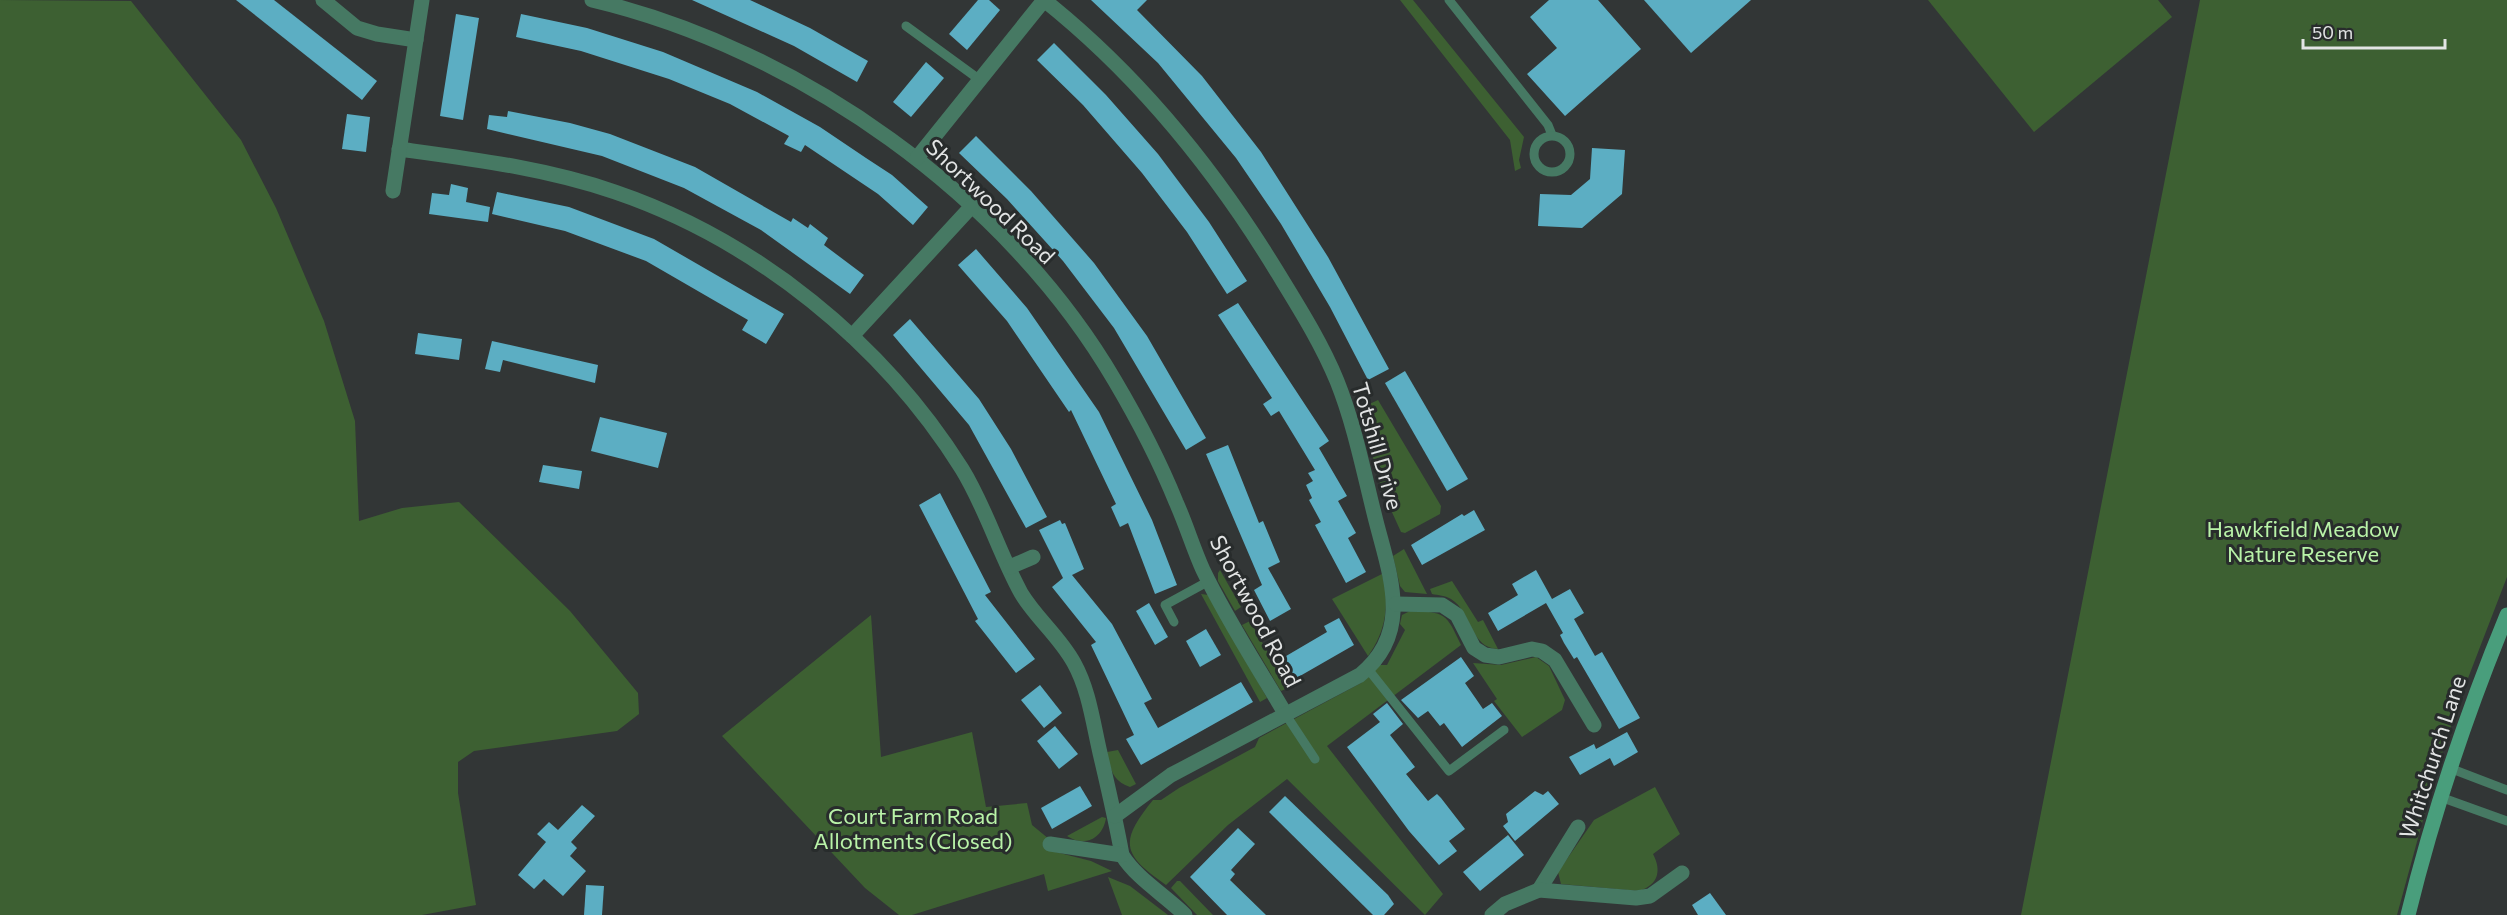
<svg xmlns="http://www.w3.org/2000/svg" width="2507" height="915" viewBox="0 0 2507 915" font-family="Commissioner,sans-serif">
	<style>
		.green { fill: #3d6032 }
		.building { fill: #5caec3 }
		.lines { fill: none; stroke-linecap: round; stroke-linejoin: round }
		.lane { stroke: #467963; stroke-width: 9 }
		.street { stroke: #467963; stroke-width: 15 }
		.secondary { stroke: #499e7c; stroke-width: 15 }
		.labels { text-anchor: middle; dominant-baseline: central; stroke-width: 6; stroke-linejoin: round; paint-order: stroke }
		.street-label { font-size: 22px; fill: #e2e4e4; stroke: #282c2c }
		.park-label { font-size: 22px; fill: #b9f3a8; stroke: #282c2c }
	</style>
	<rect width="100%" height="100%" fill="#323636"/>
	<g class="green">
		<path d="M0,0L131,1L241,140L276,208L324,321L355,421L359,521L402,508L459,502L570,611L638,693L639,714L617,731L474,751L458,762V793L476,905L422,915H0Z"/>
		<path d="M1400,0H1413L1524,137L1519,160L1521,168L1515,171L1510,140Z"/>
		<path d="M1928,0H2158L2172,17L2034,132Z"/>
		<path d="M2200,0H2507V577L2460,699L2436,772L2397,915H2021Z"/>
		<path d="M1378,400L1441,506L1440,514L1405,533L1401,532L1381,488L1362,416L1363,407Z"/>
		<path d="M1404,549L1427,594L1405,592L1400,586L1393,556Z"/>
		<path d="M1220,570L1241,607L1235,611L1218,581V573Z"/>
		<path d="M1382,574C1390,604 1386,631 1368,656L1332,599Z"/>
		<path d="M1452,581L1478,622L1483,620L1498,649C1470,648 1472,612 1451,599C1446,596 1438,595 1432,594L1430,589Z"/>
		<path d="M1201,594L1209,595L1267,698L1260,702Z"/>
		<path d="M1410,611C1446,612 1446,613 1461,645L1327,746L1443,894L1425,915L1287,779L1228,825L1166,885C1123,855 1118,843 1153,800H1161L1179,788L1255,747L1259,738L1361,683L1379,665H1387L1405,630L1400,624L1402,615Z"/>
		<path d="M871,615L881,757L972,732L986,807L1027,803L1032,825L1049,839L1048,850L1091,861L1112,871L1048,891L1044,874L912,915H899L865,888L722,736Z"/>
		<path d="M1250,621L1288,688L1281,691L1242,625Z"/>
		<path d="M1536,657L1549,666L1565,700L1562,710L1522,737L1494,701L1497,699L1473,663L1501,665Z"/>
		<path d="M1118,750L1136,784L1130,787C1112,781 1110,768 1107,752Z"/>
		<path d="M1655,787L1680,834L1653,854C1662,871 1658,885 1639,891L1561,884L1558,872L1594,820Z"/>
		<path d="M1102,817L1106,818C1103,838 1085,848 1067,836Z"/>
		<path d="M1108,877L1130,886L1168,915H1122Z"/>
		<path d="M1177,881H1180L1213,915H1197L1171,888Z"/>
	</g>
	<g class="building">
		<path d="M236,0H274L377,81L362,100Z"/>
		<path d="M692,0H750L810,28L868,61L857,82L794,46Z"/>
		<path d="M978,0H989L1000,10L967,50L949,34Z"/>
		<path d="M1091,0H1147L1137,10L1202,76L1261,152L1328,257L1389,369L1368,380L1330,307L1281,224L1236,158L1158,63Z"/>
		<path d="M1549,0H1598L1641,49L1565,116L1527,74L1557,48L1530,17Z"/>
		<path d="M1644,0H1751L1691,53Z"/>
		<path d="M456,14L479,18L463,120L440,116Z"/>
		<path d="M521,14L587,28L663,52L757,92L820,127L866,158L892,175L928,207L913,225L878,194L805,145L801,152L784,144L789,136L730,104L669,79L581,51L516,37Z"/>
		<path d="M1054,43L1106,95L1158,154L1209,222L1247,281L1227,294L1187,232L1142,173L1083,105L1037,60Z"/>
		<path d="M926,62L944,78L911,117L893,102Z"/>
		<path d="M508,111L570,123L610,134L695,167L791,222L793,218L808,228L810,224L828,238L824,245L864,275L850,294L761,230L684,188L602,156L487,129L489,115L507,117Z"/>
		<path d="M347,114L370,117L366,152L342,149Z"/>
		<path d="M976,136L1031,191L1094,263L1147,336L1206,438L1186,450L1114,328L1063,261L1007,199L959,153Z"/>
		<path d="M1592,148L1625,150L1622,194L1582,228L1538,226L1540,194L1571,195L1590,179Z"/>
		<path d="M451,184L468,188L466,202L490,207L488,222L429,214L432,193L449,195Z"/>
		<path d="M497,192L569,207L654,239L784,314L766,344L742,330L748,320L646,261L565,231L492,214Z"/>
		<path d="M976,249L1027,308L1099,412L1152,520L1177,585L1155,594L1128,523L1120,527L1111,507L1116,504L1071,410L1069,412L1007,321L958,265Z"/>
		<path d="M1238,303L1329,441L1319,448L1347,496L1338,501L1356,533L1348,538L1366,572L1346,583L1315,525L1321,522L1309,500L1312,498L1306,485L1313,481L1308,473L1315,470L1279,411L1271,416L1263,404L1272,398L1218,315Z"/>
		<path d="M910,319L979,399L1011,449L1047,517L1026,528L969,425L893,335Z"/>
		<path d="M418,333L462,339L459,360L415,354Z"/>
		<path d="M492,341L598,365L595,383L503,360L500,372L485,369Z"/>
		<path d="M1405,371L1468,479L1447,491L1385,383Z"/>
		<path d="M600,417L667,433L658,468L591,451Z"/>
		<path d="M1228,445L1259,523L1263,521L1280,562L1268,568L1291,609L1270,621L1254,590L1262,585L1206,454Z"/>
		<path d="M543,465L582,471L579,489L539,482Z"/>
		<path d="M940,493L991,592L985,595L1035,659L1016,673L975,621L978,619L919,505Z"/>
		<path d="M1474,510L1485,530L1422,565L1411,545L1462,514L1464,516Z"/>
		<path d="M1060,520L1062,524L1065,523L1084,569L1072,575L1112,624L1152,699L1144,703L1158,728L1241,682L1253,702L1141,765L1126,739L1134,735L1091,645L1096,642L1052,587L1063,578L1039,530Z"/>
		<path d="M1536,570L1552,599L1570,589L1584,613L1574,619L1595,656L1602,652L1640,718L1619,729L1577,657L1574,659L1564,643L1560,635L1563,633L1546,603L1498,631L1488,613L1518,595L1512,584Z"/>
		<path d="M1149,603L1168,637L1155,645L1136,611Z"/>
		<path d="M1339,618L1354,645L1293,680L1281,659L1327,632L1324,626Z"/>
		<path d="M1206,629L1221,655L1200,667L1186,641Z"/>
		<path d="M1461,657L1474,676L1465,683L1483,709L1492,703L1502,716L1462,747L1444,723L1440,726L1428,711L1418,718L1401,700Z"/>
		<path d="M1040,685L1062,713L1044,728L1021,700Z"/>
		<path d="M1387,703L1403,724L1390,735L1415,767L1406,774L1428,801L1437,794L1441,798L1465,829L1449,841L1457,851L1439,865L1409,831L1347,747L1380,722L1373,714Z"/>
		<path d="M1055,726L1078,754L1059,769L1037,741Z"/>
		<path d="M1627,732L1638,752L1614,766L1610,758L1580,775L1569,757L1594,744L1596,749Z"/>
		<path d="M1080,786L1092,806L1052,829L1041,808Z"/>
		<path d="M1535,791L1543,795L1548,791L1559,804L1515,841L1503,826L1508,822L1506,814Z"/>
		<path d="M1285,796L1388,895L1394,904L1384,915H1373L1269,812Z"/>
		<path d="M582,805L595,816L571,842L577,848L570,856L586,871L563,896L544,879L534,889L518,875L546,842L537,834L549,822L558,830Z"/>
		<path d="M1238,828L1255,844L1231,870L1235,874L1230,880L1266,915H1227L1190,877Z"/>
		<path d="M1508,835L1524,855L1480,891L1463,872Z"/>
		<path d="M586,885L604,886L602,915H584Z"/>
		<path d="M1710,893L1726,915H1698L1692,905Z"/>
	</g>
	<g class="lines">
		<g class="lane">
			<path d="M1449,0L1548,125L1552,135"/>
			<path d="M906,26L980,80"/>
			<circle cx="1552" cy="154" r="18"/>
			<path d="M1174,622L1165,605L1209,581"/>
			<path d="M1368,669L1449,771L1504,730"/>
			<path d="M1286,715L1315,759"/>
			<path d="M2452,769L2507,790"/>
			<path d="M2443,798L2507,821"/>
		</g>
		<g class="street">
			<path d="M323,0L357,28L377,34L416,40"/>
			<path d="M592,0C799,49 1007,196 1115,381C1138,420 1159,460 1176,502C1186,524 1193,548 1203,570C1227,620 1258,667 1286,715"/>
			<path d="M399,149C472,159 545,168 615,192C756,240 883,343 962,469C986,508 999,553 1021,593C1036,618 1060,637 1074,663C1089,690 1093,723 1100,753C1108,787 1116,821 1122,855C1137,879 1165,895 1185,915"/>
			<path d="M917,158L1044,0C1138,75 1213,167 1276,270C1298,306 1321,342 1337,381C1355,426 1364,474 1376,521C1390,576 1413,632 1360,675L1171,775L1115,816"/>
			<path d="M393,191L422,0"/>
			<path d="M852,336L971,207"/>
			<path d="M1010,567L1033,557"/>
			<path d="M1396,604L1442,605L1457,615L1474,648L1485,655L1499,657L1532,649L1542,651L1555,660L1594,725"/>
			<path d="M1050,844L1122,855"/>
			<path d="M1539,890L1578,827"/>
			<path d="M1492,915L1505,904L1539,890L1636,898L1650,896L1682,873"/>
		</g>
		<path class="secondary" d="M2408,915C2433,813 2467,712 2507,615"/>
	</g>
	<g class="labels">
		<g class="street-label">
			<text transform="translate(991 201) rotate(44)">Shortwood Road</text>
			<text transform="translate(1378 446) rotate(74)">Totshill Drive</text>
			<text transform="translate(1256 611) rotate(62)">Shortwood Road</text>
			<text transform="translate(2432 757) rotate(-72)">Whitchurch Lane</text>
		</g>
		<g class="park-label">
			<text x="2303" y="528">Hawkfield Meadow<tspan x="2303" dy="25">Nature Reserve</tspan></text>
			<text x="913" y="815">Court Farm Road<tspan x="913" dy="25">Allotments (Closed)</tspan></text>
		</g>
	</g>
	<path d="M2303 39v9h142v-9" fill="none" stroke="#e2e4e4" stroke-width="3"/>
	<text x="2312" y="39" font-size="18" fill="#e2e4e4" stroke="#282c2c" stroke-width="4.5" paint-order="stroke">50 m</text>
</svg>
